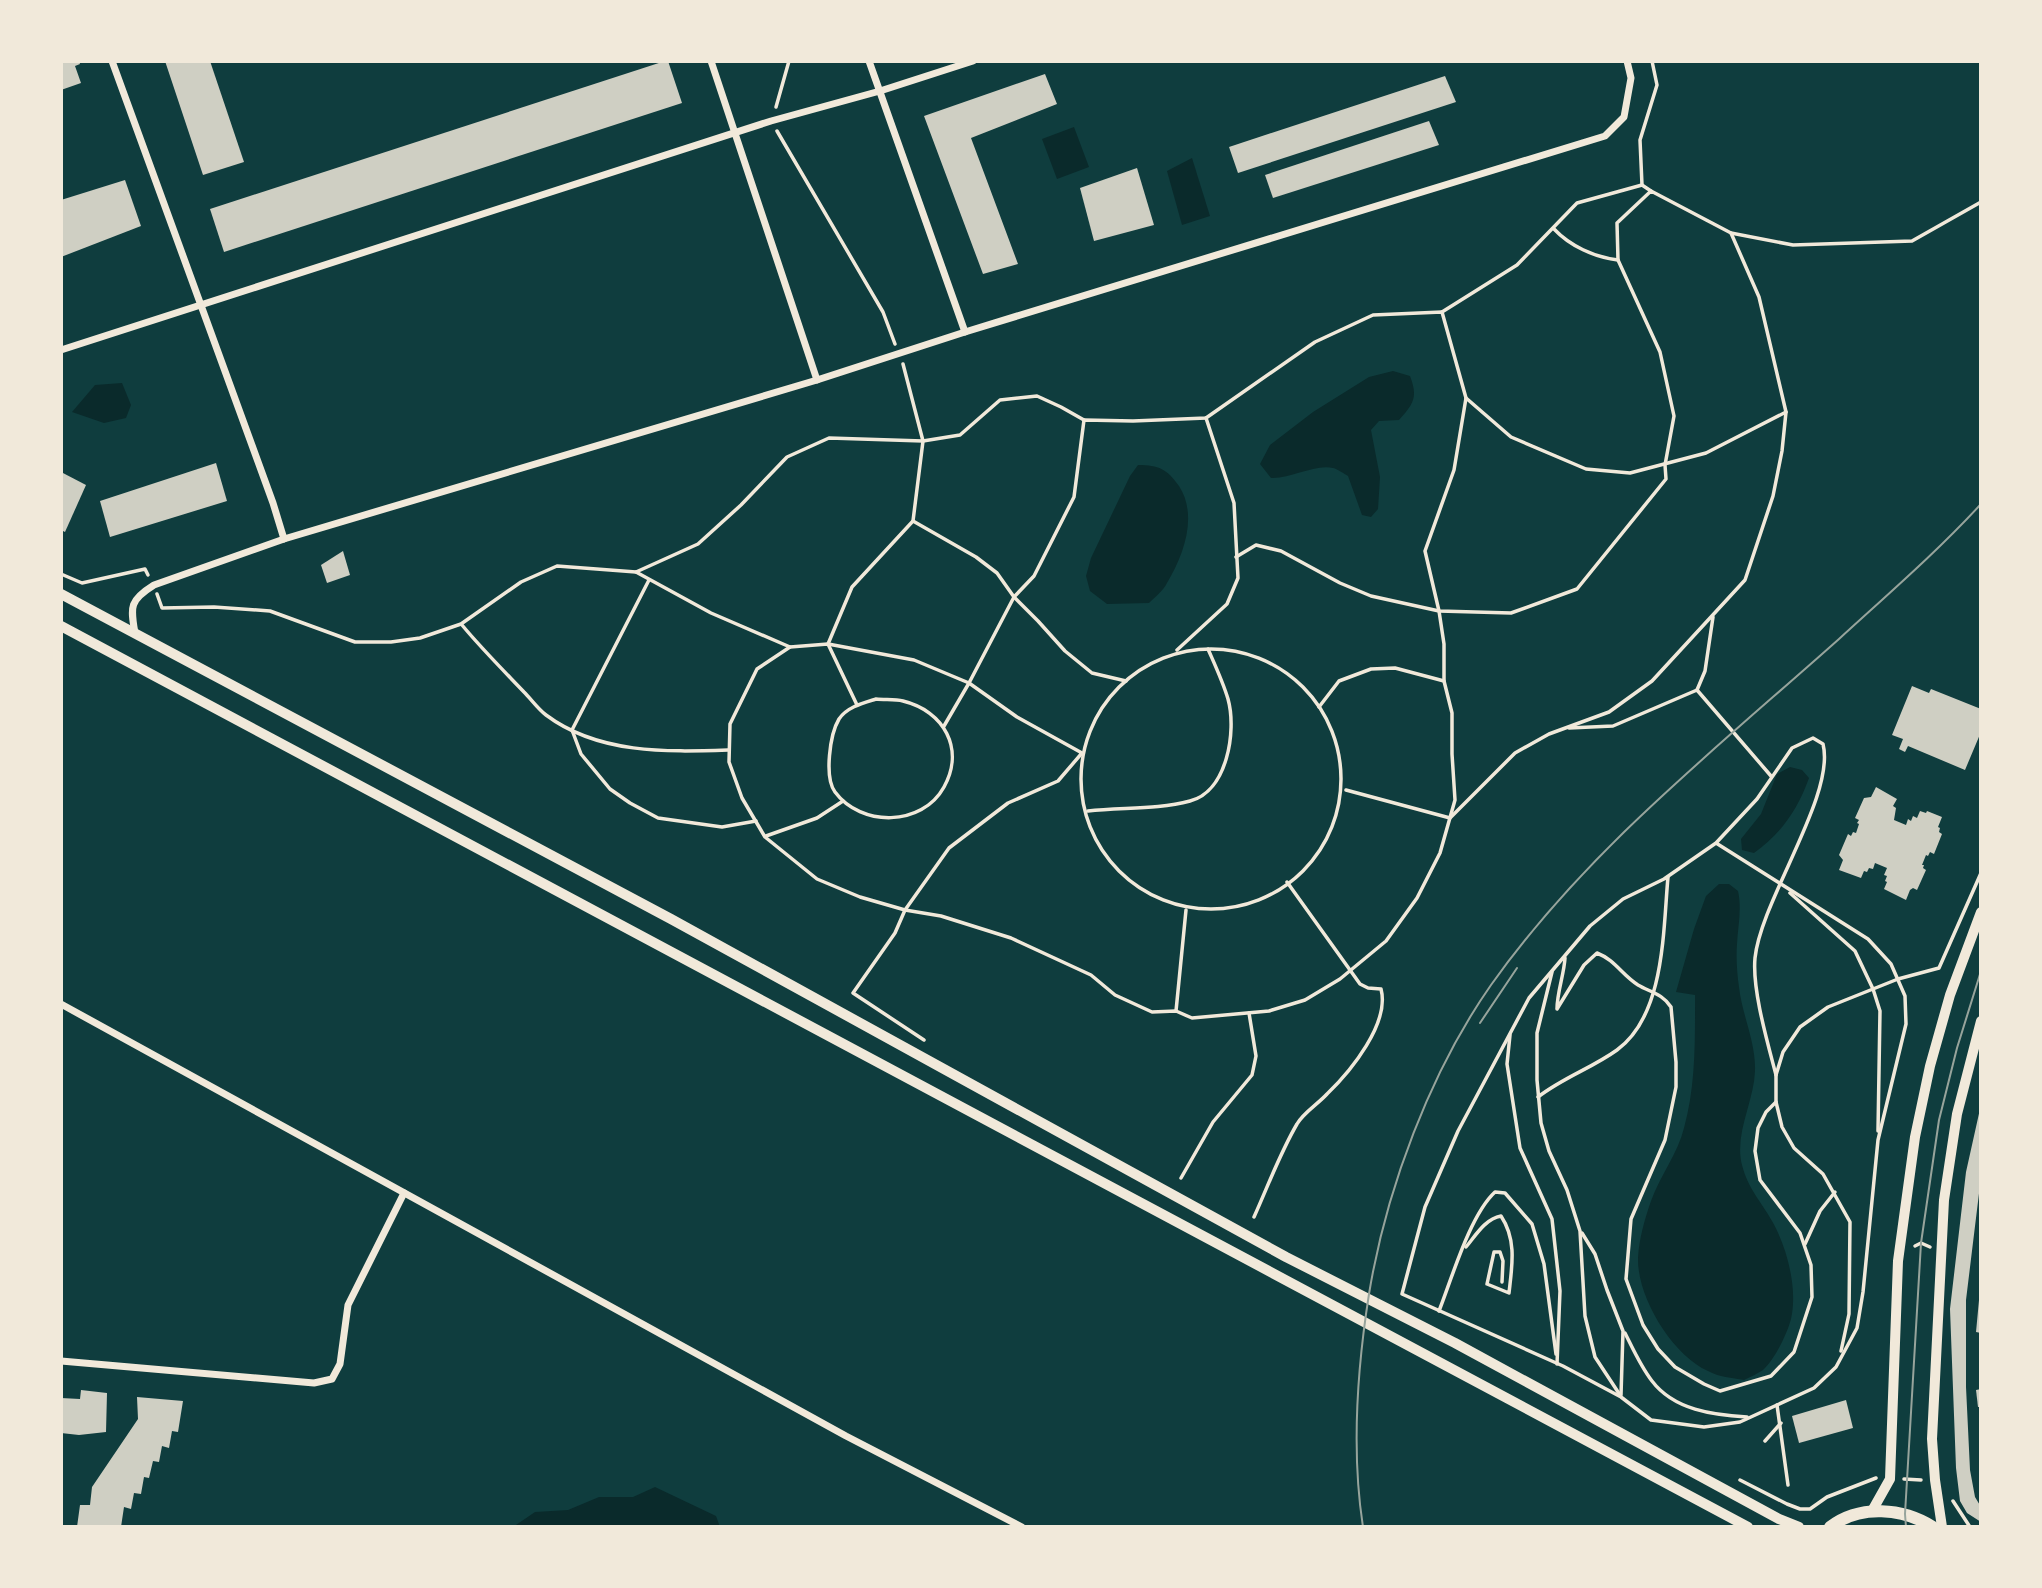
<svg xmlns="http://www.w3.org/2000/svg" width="2042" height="1588" viewBox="0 0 2042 1588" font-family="'Source Serif 4',serif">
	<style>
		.water { fill: #0a2a2b }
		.building { fill: #cfcfc3 }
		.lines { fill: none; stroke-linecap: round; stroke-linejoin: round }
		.path { stroke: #f1e9da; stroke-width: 3.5 }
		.minor { stroke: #f1e9da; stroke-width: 7 }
		.tertiary { stroke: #f1e9da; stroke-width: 10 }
		.secondary { stroke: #f1e9da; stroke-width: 12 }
		.tram { stroke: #97a49c; stroke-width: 2 }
	</style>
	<rect width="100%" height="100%" fill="#0f3d3e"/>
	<g class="water">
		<path d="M1074,127L1089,167L1057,179L1042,139Z"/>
		<path d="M1192,158L1210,216L1182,225L1167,171Z"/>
		<path d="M1393,371L1410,376C1418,397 1414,403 1399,420L1379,421L1371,430L1380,477L1378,509L1371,517L1362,515L1348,476C1344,474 1338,469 1333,468C1314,464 1291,479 1271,478L1260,464L1270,445L1313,412L1369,377Z"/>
		<path d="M122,383L131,405L126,418L104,423L72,412L95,385Z"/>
		<path d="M1138,465C1159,465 1167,469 1179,486C1198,515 1184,555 1167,583C1163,591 1155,597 1149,603L1107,604L1090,591L1086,576L1091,558L1130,476Z"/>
		<path d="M1790,767L1802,770L1809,778C1798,809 1781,834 1754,853L1742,850L1741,839L1761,814L1777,774Z"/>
		<path d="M1719,884H1729L1738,891C1742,909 1738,926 1737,944C1736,958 1737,973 1739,987C1742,1015 1756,1042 1755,1071C1754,1102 1734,1134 1742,1165C1748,1189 1761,1201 1772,1221C1787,1247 1798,1289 1791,1319C1787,1334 1775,1359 1763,1370C1757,1374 1750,1377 1744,1380C1732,1378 1719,1377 1708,1371C1672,1355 1637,1297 1638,1258C1639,1239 1645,1218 1651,1201C1660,1176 1678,1153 1684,1128C1696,1085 1695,1039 1695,995L1676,992L1694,929L1706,896Z"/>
		<path d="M655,1487L716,1516L720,1527H513L535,1512L568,1510L599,1497H633Z"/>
	</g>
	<g class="building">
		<path d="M61,61H79L80,64L75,66L81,83L61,90Z"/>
		<path d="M165,61H210L244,162L203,175Z"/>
		<path d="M665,61H668L682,103L224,252L210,209Z"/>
		<path d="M1045,74L1057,104L971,138L1018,264L983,274L924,116Z"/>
		<path d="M1445,76L1456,102L1238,173L1229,147Z"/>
		<path d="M1429,121L1439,145L1273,198L1265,175Z"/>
		<path d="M1137,168L1154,225L1094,241L1080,188Z"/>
		<path d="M125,180L141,226L61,257V200Z"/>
		<path d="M216,463L227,501L110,537L100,501Z"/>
		<path d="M61,472L86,485L65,532L61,530Z"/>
		<path d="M343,551L350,575L327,583L321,565Z"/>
		<path d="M1912,686L1929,693L1931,689L1981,709V732L1965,770L1908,746L1905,752L1899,749L1903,739L1892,735Z"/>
		<path d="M1876,787L1897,799L1893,806L1896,808L1894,820L1906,825L1908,819L1911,821L1913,816L1917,818L1920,811L1926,813L1927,811L1942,817L1938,827L1940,828L1939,832L1942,834L1934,854L1930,852L1928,856L1926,855L1922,865H1924L1923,868L1926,870L1917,890L1913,888L1910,890L1906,900L1884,889L1887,882L1885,881L1887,876L1884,875L1887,868L1875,863L1873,869L1869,868L1867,872L1864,871L1861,878L1839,870L1843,860L1839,855L1848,834L1851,836L1853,832L1856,833L1859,824L1857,823L1859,820L1855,818L1864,798L1871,797Z"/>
		<path d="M1980,1109L1981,1177L1966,1300V1387L1970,1470L1975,1497L1981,1507V1522L1967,1513L1960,1501L1956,1468L1950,1309L1966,1172Z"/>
		<path d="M1979,1300H1981V1333L1976,1332Z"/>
		<path d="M1981,1389V1407H1978L1976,1390Z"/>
		<path d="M81,1390L107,1393L106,1432L79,1435L61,1433V1398L80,1399Z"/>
		<path d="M137,1397L183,1401L178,1432L172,1431L169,1448L162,1446L159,1462L153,1461L149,1478L144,1477L141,1494L134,1493L131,1509L124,1507L121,1527H77L80,1505H90L92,1487L138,1419Z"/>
		<path d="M1846,1400L1853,1428L1799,1443L1792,1416Z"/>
	</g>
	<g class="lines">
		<g class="path">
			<path d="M776,107L789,61"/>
			<path d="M777,131L883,312L895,344"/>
			<path d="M1642,185L1640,140L1657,85L1652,61"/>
			<path d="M1554,229C1570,246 1594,257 1618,260"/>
			<path d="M1442,312L1517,265L1577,203L1642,185L1651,191"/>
			<path d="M903,364L923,441L913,521L852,587L828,644L914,660L969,683L1014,597L1034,576L1074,497L1084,420L1133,421L1206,418L1315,342L1373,315L1442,312L1466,398L1454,470L1425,551L1439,611L1511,613L1577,589L1666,479L1665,465L1674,416L1660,352L1618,260L1617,223L1651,191L1731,233L1793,245L1912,241L1981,202"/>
			<path d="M1466,398L1511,437L1586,469L1630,473L1706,453L1786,412"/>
			<path d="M913,521L976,557L997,573L1014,597L1038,621L1065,651L1092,673L1126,681"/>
			<path d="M636,572L711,613L790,647"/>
			<path d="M61,574L82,583L145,569L148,575"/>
			<path d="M649,580L572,730L581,754L610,789L630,803L658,818L722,827L756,821"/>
			<path d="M157,594L162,608L214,607L270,611L355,642H391L420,638L461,624L521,582L557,566L636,572L698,544L741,505L787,457L829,438L923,441L960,435L1000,400L1037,396L1061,407L1084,420"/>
			<path d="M462,625C481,648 503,670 524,692C531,699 538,709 546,715C598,754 666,752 728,750"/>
			<circle cx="1211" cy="779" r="130"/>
			<path d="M1177,650L1227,604L1238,578L1234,503L1206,418"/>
			<path d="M1697,690L1705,671L1713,617"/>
			<path d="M876,699C885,700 895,699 903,701C944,711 965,749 944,787C922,827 861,827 835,792C824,777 830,734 839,719C847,707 863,703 876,699Z"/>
			<path d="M857,705L828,644L790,647L757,669L730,724L729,762L742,798L765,837L817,879L860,897L905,910L941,916L1011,938L1091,975L1115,995L1152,1012L1176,1011L1192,1018L1269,1011L1305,1000L1340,979L1386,941L1417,898L1440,853L1455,800L1452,754V713L1444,681V644L1439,611L1371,596L1340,583L1281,551L1256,545L1236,557"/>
			<path d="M1319,707L1339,681L1371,669L1395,668L1444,681"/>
			<path d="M1569,728L1613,726L1697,690L1771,776"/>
			<path d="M1346,790L1450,818L1515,753L1549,734L1609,712L1652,681L1745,580L1773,496L1782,451L1786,412L1759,297L1731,233"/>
			<path d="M1088,811C1121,807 1157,810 1190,801C1227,792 1237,731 1228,699C1223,682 1215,665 1208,649"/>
			<path d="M766,836L817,818L843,801"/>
			<path d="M1716,843L1868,939L1891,964L1905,996L1906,1024L1878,1140L1863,1292L1857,1328L1836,1367L1814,1388L1740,1422L1704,1427L1651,1420L1621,1397L1563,1366L1402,1294L1425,1207L1458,1131L1529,998L1590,926L1623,899L1664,879L1716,843L1757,799L1792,748L1813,738L1823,744C1836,795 1761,900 1755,958C1752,990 1768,1044 1776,1075"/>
			<path d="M1790,893L1855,951L1873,989L1880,1011L1878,1131"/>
			<path d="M1565,958C1564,975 1557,992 1557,1009L1584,965L1597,953C1615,960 1622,975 1638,985C1650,992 1663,994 1671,1007L1676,1062V1087L1665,1140L1631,1219L1626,1279L1643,1325L1658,1349L1675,1367L1704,1384L1720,1391L1771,1376L1794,1352L1812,1297L1811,1265L1800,1233L1760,1180L1755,1151L1758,1128L1766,1112L1776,1102"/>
			<path d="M1552,972L1537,1033V1080L1541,1123L1549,1151L1567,1190L1580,1231L1585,1316L1595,1357L1620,1395"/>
			<path d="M1176,1011L1186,910"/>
			<path d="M1510,1035L1507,1064L1520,1148L1552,1219L1560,1291L1557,1364"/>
			<path d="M924,1040L853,993L895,933L905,910L949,848L1008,803L1058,781L1082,753L1017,717L969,683L944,726"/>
			<path d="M1538,1097C1564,1077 1592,1068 1617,1050C1665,1015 1663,931 1668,877"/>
			<path d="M1181,1178L1213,1122L1252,1075L1256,1056L1249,1013"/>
			<path d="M1254,1217C1268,1186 1280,1153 1297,1124C1303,1113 1318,1104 1327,1094C1351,1071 1390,1023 1381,989L1368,988L1360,984L1287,882"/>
			<path d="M1582,1233L1595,1254L1607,1290L1623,1331L1621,1395"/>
			<path d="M1805,1244L1820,1211L1835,1192"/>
			<path d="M1915,1246L1921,1243L1930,1247"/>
			<path d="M1466,1247C1476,1235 1485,1219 1501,1216C1517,1240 1512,1266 1509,1293L1487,1284L1494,1252H1500L1503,1261L1502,1282"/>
			<path d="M1439,1311C1452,1278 1470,1215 1495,1192L1505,1193L1532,1224L1544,1264L1556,1354"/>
			<path d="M1625,1333C1633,1349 1641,1367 1652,1381C1674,1410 1713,1415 1747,1417"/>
			<path d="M1841,1351L1849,1314L1850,1222L1823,1174L1794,1148L1782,1127L1776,1102V1075L1783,1052L1800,1027L1828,1007L1898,979L1939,968L1981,873"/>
			<path d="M1777,1405L1788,1485"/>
			<path d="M1765,1441L1781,1423"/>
			<path d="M1904,1479L1921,1480"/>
			<path d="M1740,1480L1787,1504L1800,1509H1810L1827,1497L1876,1478"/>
			<path d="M1953,1501L1970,1527"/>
		</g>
		<g class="minor">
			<path d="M112,61L273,503L284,539"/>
			<path d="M711,61L817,380"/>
			<path d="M869,61L965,332"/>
			<path d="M61,350L771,121L880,91L973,61"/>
			<path d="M135,633C130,606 130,600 154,585L284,539L817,380L965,332L1605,136L1624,117L1631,78L1627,61"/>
			<path d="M61,1004L846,1436L1022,1527"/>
			<path d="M61,1361L314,1383L332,1379L340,1364L348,1305L404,1193"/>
		</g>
		<g class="tertiary">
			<path d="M61,594L671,919L1286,1257L1455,1343L1779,1519L1799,1527"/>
			<path d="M61,626L1748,1527"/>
			<path d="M1872,1511L1890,1479L1898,1261L1915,1137L1930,1066L1950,995L1981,912"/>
			<path d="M1942,1527L1935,1480L1932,1439L1944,1200L1957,1114L1981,1021"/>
		</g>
		<path class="secondary" d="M1830,1527C1860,1504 1903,1508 1933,1527"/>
		<g class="tram">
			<path d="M1480,1023L1517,968"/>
			<path d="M1363,1527C1351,1450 1357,1370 1369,1294C1386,1190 1430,1072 1491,985C1586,851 1718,747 1839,639C1887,595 1937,552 1981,504"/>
			<path d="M1906,1527L1905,1514L1921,1243L1939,1120L1957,1048L1981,971"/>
		</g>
	</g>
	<rect width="2042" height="1588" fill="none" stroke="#f1e9da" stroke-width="126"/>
</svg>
